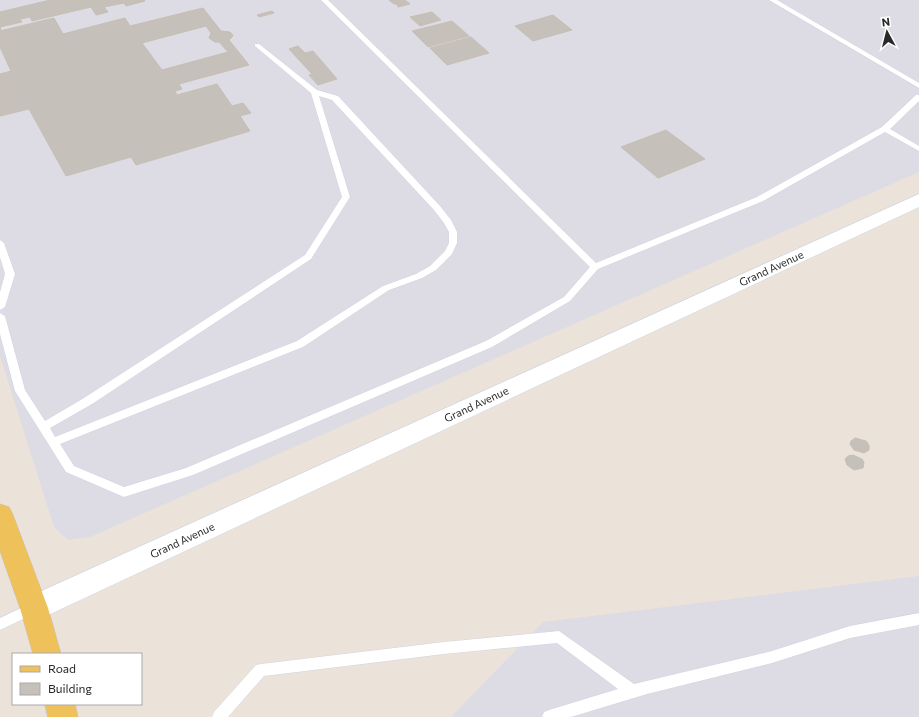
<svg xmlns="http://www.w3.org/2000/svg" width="919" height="717" viewBox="0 0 919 717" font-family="Commissioner,sans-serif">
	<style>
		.industrial { fill: #dddbe3 }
		.building { fill: #c6c0ba; stroke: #c6bfb4; fill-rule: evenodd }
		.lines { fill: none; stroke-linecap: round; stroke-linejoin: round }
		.service-casing { stroke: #d0d5e2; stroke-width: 1 }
		.secondary-casing { stroke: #d0d5e2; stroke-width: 1 }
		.primary-casing { stroke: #c3c3c3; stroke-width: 1 }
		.service { fill: #fff; fill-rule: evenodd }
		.secondary { fill: #fff; fill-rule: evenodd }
		.primary { fill: #efc15b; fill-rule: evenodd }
		.labels { text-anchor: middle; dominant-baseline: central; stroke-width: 3.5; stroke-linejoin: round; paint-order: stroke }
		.street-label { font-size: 11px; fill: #292929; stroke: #fff }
	</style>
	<rect width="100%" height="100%" fill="#ebe3da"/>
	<g class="industrial">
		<path d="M0,0H919V172L90,537L68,540L54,527L0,356Z"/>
		<path d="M919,576V717H451L543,622Z"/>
	</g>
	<g class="building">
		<path d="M50,0H144L145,1L126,6L124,3L104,7L108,12L96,15L91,7L32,21L30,17L20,19L22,22L0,27L1,30H0V12Z"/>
		<path d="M389,0H405L410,4L398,7L397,4H394Z"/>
		<path d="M203,8L221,31L230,32L232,34L233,36L229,40L249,65L179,84L182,89L175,91L177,95L217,84L232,106L243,103L251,113L240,116L250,131L136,165L131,157L66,176L29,109L0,116V74L11,71L0,47V31L54,18L63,34L125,18L130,26ZM206,26L211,33L209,38L215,42H219L228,52L162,70L142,43Z"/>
		<path d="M272,11L274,13L259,17L257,15Z"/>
		<path d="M432,12L441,20L420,26L410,17Z"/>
		<path d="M553,15L572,30L533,41L515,26Z"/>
		<path d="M452,21L469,36L428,47L412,31Z"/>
		<path d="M471,37L489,53L447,65L430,48Z"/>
		<path d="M298,46L305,53L313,51L337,79L318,85L309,75L312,74L289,49Z"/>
		<path d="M666,130L705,159L658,178L621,147Z"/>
		<path d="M855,438L866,441L869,445V450L864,453L854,450L850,444L851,441Z"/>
		<path d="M853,455L862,459L864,462L863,468L854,470L847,465L845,459L848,456Z"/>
	</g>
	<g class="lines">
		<defs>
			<g id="service">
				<path d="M321,0H328L596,263L757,197L882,127L916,95H919V101L890,129L919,146V151L885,132L763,201L598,269L570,301L492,347L193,475L124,497L66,472L15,391L0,334V313L5,316L25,390L45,421L84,398L305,255L342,197L311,93L255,46V44H259L317,90L338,96L440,206L451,220L457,232V243L452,254L436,270L422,278L389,290L303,347L60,444L74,466L124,487L186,468L486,341L564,297L590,267ZM319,96L332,100L434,210L444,223L449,232V243L445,251L430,266L416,274L383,286L297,341L55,437L50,428L92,404L311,259L350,197Z"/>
				<path d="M769,0H777L919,83V88Z"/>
				<path d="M0,240L4,243L15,274L5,307L0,310V292L5,274L0,257Z"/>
				<path d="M34,602L38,604L40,608L38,612L0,630V618Z"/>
				<path d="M919,613V625L850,638L772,663L647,694L571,717H542L544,712L549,710L618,689L557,643L444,654L264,676L228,717H212L214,712L256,665L261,664L444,642L559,631L634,684L772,651L850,626Z"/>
			</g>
			<path id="secondary" d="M919,194V207L44,617L34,621L24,617L20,608L24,599Z"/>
			<g id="primary">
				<path d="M0,504L9,507L13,515L48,608L61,654H33L20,608L0,551Z"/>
				<path d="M45,704H75L78,717H48Z"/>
			</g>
		</defs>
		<use href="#service" class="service-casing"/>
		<use href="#secondary" class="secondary-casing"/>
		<use href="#primary" class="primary-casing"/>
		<use href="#service" class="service"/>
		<use href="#secondary" class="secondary"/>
		<use href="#primary" class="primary"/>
	</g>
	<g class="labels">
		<g class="street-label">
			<text transform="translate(771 268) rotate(-25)">Grand Avenue</text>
			<text transform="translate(476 404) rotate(-25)">Grand Avenue</text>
			<text transform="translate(182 540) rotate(-25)">Grand Avenue</text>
		</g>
	</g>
	<rect x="12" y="653" width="130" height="52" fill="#ffffff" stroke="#a9a9a9"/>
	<rect x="20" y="666" width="20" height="6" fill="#efc15b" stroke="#a9a9a9"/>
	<text x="48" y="673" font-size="12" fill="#292929">Road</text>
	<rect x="20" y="683" width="20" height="12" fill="#c6c0ba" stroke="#a9a9a9"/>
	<text x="48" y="693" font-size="12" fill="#292929">Building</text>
	<g transform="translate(887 32) rotate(353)" stroke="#ffffff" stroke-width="3" paint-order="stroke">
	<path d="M0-3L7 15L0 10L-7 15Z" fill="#292929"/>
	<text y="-6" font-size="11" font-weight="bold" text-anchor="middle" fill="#292929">N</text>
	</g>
</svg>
